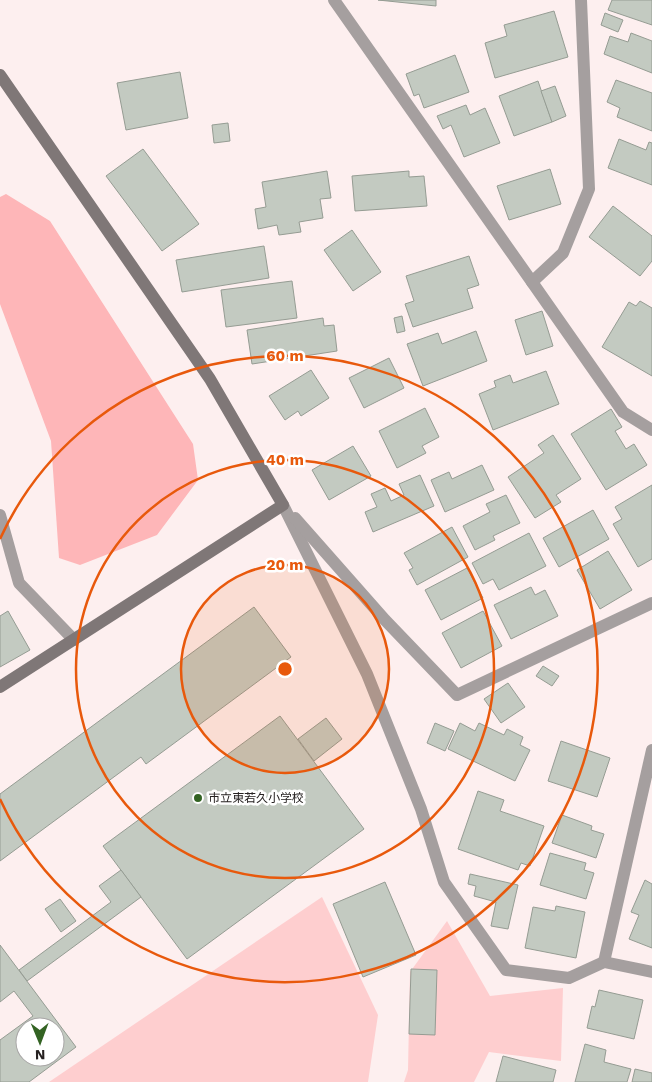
<svg xmlns="http://www.w3.org/2000/svg" width="652" height="1082" viewBox="0 0 652 1082" font-family="'Work Sans','Noto Sans JP',sans-serif">
	<style>
		.green { fill: #fececf }
		.water { fill: #feb6b8 }
		.building { fill: #c3cac1; stroke: #959c93; fill-rule: evenodd }
		.lines { fill: none; stroke-linecap: round; stroke-linejoin: round }
		.street { stroke: #a59f9f; stroke-width: 12 }
		.secondary { stroke: #7f7777; stroke-width: 12 }
		.ring { fill: none; stroke: #e8590c; stroke-width: 2.5 }
		.poi-dot { fill: #336323; stroke: #fff; stroke-width: 2 }
		.labels { text-anchor: middle; dominant-baseline: central; stroke-width: 5; stroke-linejoin: round; paint-order: stroke }
		.poi-label { font-size: 12px; fill: #262121; stroke: #fff; text-anchor: start }
		.centre { fill: #e8590c; stroke: #fff; stroke-width: 2.5 }
		.ring-label { font-size: 15px; text-anchor: middle; font-weight: bold; fill: #e8590c; stroke: #fff; stroke-width: 5; stroke-linejoin: round; paint-order: stroke }
	</style>
	<rect width="100%" height="100%" fill="#fdefef"/>
	<g class="green">
		<path d="M322,897L378,1015L368,1082H49Z"/>
		<path d="M447,921L490,996L563,988L561,1061L489,1052L474,1082H404L408,1070L410,972Z"/>
	</g>
	<path class="water" d="M6,194L50,221L193,444L198,480L157,535L80,565L59,558L51,441L0,304V197Z"/>
	<g class="building">
		<path d="M378,0H436V6Z"/>
		<path d="M612,0H652V25L608,10Z"/>
		<path d="M554,11L568,57L495,78L485,43L507,36L504,25Z"/>
		<path d="M605,13L623,20L618,32L601,25Z"/>
		<path d="M631,33L652,41V73L604,54L610,36L628,42Z"/>
		<path d="M455,55L469,92L424,108L419,94L414,96L406,74Z"/>
		<path d="M180,72L188,118L126,130L117,83Z"/>
		<path d="M616,80L652,93V131L617,117L620,108L607,102Z"/>
		<path d="M538,81L552,122L514,136L499,96Z"/>
		<path d="M555,86L566,116L552,122L541,91Z"/>
		<path d="M466,105L470,115L485,108L500,143L464,157L451,125L443,129L437,116Z"/>
		<path d="M228,123L230,141L214,143L212,125Z"/>
		<path d="M619,139L646,150L649,142L652,143V185L608,168Z"/>
		<path d="M143,149L199,224L162,251L106,176Z"/>
		<path d="M550,169L561,204L509,220L497,186Z"/>
		<path d="M327,171L331,198L320,199L323,218L299,222L301,232L279,235L277,225L258,229L255,209L266,207L262,182Z"/>
		<path d="M409,171V177L424,176L427,206L355,211L352,176Z"/>
		<path d="M613,206L652,236V261L640,276L589,237Z"/>
		<path d="M352,230L381,272L353,291L324,250Z"/>
		<path d="M264,246L269,278L182,292L176,260Z"/>
		<path d="M469,256L479,285L467,289L473,308L413,327L405,304L414,301L406,276Z"/>
		<path d="M292,281L297,318L226,327L221,290Z"/>
		<path d="M640,301L652,308V376L602,347L629,302L636,306Z"/>
		<path d="M542,311L553,346L526,355L515,320Z"/>
		<path d="M402,316L405,331L397,333L394,318Z"/>
		<path d="M323,318L324,326L334,325L337,351L252,364L247,330Z"/>
		<path d="M476,331L487,361L423,386L407,344L438,333L442,344Z"/>
		<path d="M389,358L404,388L364,408L349,378Z"/>
		<path d="M311,370L329,398L301,416L298,411L285,420L269,396Z"/>
		<path d="M546,371L559,404L493,430L479,394L496,387L494,381L510,375L513,383Z"/>
		<path d="M425,408L439,437L422,446L426,453L397,468L379,431Z"/>
		<path d="M611,409L622,427L615,431L626,449L634,444L647,465L606,490L571,434Z"/>
		<path d="M553,435L581,479L556,495L561,502L535,518L508,477L544,453L538,445Z"/>
		<path d="M353,446L371,476L329,500L312,470Z"/>
		<path d="M482,465L494,490L445,512L431,480L449,472L452,479Z"/>
		<path d="M420,475L434,506L373,532L365,512L377,507L371,494L385,488L391,501L404,495L399,484Z"/>
		<path d="M652,485V559L638,567L613,524L622,519L615,507Z"/>
		<path d="M506,495L520,523L493,536L495,540L475,550L463,526L490,512L486,504Z"/>
		<path d="M593,510L609,539L559,567L543,538Z"/>
		<path d="M452,527L468,557L417,585L409,570L413,568L404,553Z"/>
		<path d="M529,533L546,566L499,590L493,579L483,584L472,563Z"/>
		<path d="M608,551L632,590L600,609L577,570Z"/>
		<path d="M467,568L483,598L441,620L425,590Z"/>
		<path d="M531,587L535,595L545,590L558,616L511,639L494,605Z"/>
		<path d="M254,607L291,657L146,764L141,757L0,861V794Z"/>
		<path d="M8,611L30,650L0,667V616Z"/>
		<path d="M483,611L502,646L461,668L442,633Z"/>
		<path d="M543,666L559,676L552,686L536,676Z"/>
		<path d="M508,683L525,707L501,723L484,699Z"/>
		<path d="M280,716L364,829L187,959L103,846Z"/>
		<path d="M326,718L342,739L314,761L298,739Z"/>
		<path d="M435,723L454,731L445,751L427,743Z"/>
		<path d="M460,723L475,731L479,723L504,735L507,729L523,737L520,745L530,750L515,781L448,749Z"/>
		<path d="M561,741L610,758L597,797L548,781Z"/>
		<path d="M478,791L504,800L500,811L544,826L530,866L521,863L518,870L458,849Z"/>
		<path d="M562,815L592,826L591,830L604,834L596,858L552,843Z"/>
		<path d="M550,853L586,863L584,870L594,873L586,899L540,885Z"/>
		<path d="M121,870L141,897L27,981L19,970L111,902L99,886Z"/>
		<path d="M470,874L518,885L508,929L491,926L496,902L474,896L476,886L468,884Z"/>
		<path d="M645,880L652,884V948L629,939L639,915L631,912Z"/>
		<path d="M385,882L416,955L363,977L333,904Z"/>
		<path d="M60,899L76,921L61,932L45,909Z"/>
		<path d="M556,906L585,912L576,958L525,948L533,907L555,911Z"/>
		<path d="M0,945L76,1047L29,1082H0V1040L33,1016L14,991L0,1002ZM25,1027H55V1057H25Z"/>
		<path d="M411,969L437,970L435,1035L409,1034Z"/>
		<path d="M599,990L643,1000L634,1039L587,1028L592,1006L595,1007Z"/>
		<path d="M585,1044L606,1050L604,1062L631,1069L627,1082H575Z"/>
		<path d="M503,1056L556,1070L553,1082H496Z"/>
		<path d="M635,1069L652,1073V1082H632Z"/>
	</g>
	<g class="lines">
		<g class="street">
			<path d="M334,0L532,282L563,253L589,189L581,0"/>
			<path d="M532,282L623,412L652,430"/>
			<path d="M283,505L367,674L421,809L444,882L506,970L569,978L604,962L652,972"/>
			<path d="M0,515L19,583L74,640"/>
			<path d="M295,518L385,620L457,695L652,603"/>
			<path d="M604,962L652,750"/>
		</g>
		<path class="secondary" d="M0,75L210,379L283,505L0,687"/>
	</g>
	<circle cx="285" cy="669" r="104" fill="#e8590c" fill-opacity=".12"/>
	<g class="ring">
		<circle cx="285" cy="669" r="104"/>
		<circle cx="285" cy="669" r="209"/>
		<path d="M0 539A313 313 0 1 1 0 799"/>
	</g>
	<circle class="poi-dot" cx="198" cy="798" r="5"/>
	<g class="labels">
		<g class="poi-label">
			<text x="208" y="798">市立東若久小学校</text>
		</g>
	</g>
	<circle cx="285" cy="669" r="8" class="centre"/>
	<g class="ring-label">
		<text x="285" y="361">60 m</text>
		<text x="285" y="465">40 m</text>
		<text x="285" y="570">20 m</text>
	</g>
	<g transform="translate(40 1042) rotate(179)"><circle r="24" fill="#ffffff" stroke="#a8a6a6"/>
	<path d="M0-4L9 19L0 12L-9 19Z" fill="#336323"/>
	<text y="-8" font-size="14" font-weight="bold" text-anchor="middle" fill="#262121">N</text>
	</g>
</svg>
